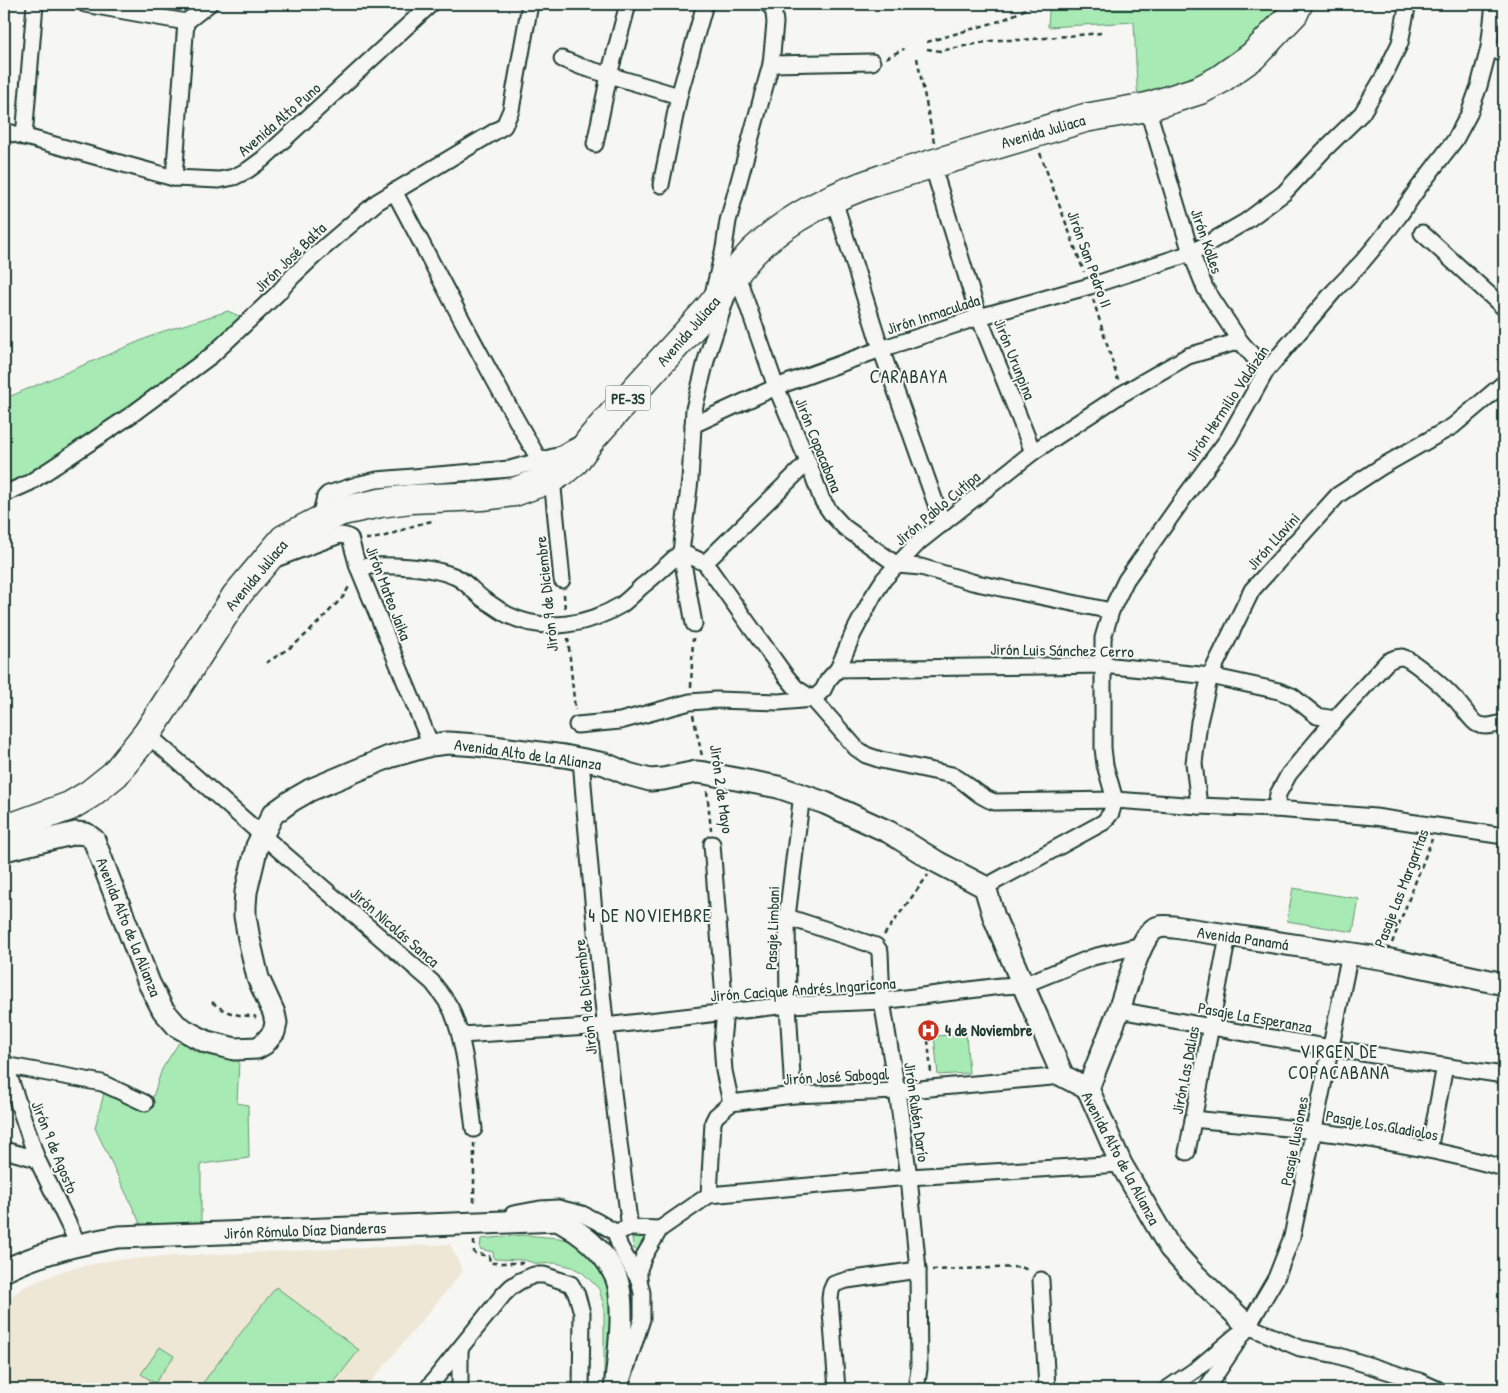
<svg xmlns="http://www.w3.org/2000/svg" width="1508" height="1393" viewBox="0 0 1508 1393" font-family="'Patrick Hand',sans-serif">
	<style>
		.built { fill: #efe7d6 }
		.green { fill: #a8eab3; stroke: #649474 }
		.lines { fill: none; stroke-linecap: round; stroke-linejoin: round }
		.street-casing { stroke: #1f3d34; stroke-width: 19 }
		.secondary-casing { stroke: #1f3d34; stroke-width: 25 }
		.highway-casing { stroke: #1f3d34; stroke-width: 31 }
		.path { stroke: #1f3d34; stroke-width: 2.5; stroke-dasharray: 5 4; stroke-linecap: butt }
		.street { stroke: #f6f6f2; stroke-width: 15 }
		.secondary { stroke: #f6f6f2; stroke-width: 21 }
		.highway { stroke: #f6f6f2; stroke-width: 28 }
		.labels { text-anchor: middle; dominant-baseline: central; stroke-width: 4; stroke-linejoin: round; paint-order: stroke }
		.shield { fill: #f6f6f2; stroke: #60746d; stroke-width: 1 }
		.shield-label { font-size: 15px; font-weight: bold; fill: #1f3d34 }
		.street-label { font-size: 16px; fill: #1f3d34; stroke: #f6f6f2 }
		.poi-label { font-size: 16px; font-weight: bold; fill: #1f3d34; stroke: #f6f6f2; text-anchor: start }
		.neighbourhood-label { font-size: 18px; letter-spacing: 1px; fill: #1f3d34; stroke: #f6f6f2 }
	</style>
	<rect width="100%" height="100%" fill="#f6f6f2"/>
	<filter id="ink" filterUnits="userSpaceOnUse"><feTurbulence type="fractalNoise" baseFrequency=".02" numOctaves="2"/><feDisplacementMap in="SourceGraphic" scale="10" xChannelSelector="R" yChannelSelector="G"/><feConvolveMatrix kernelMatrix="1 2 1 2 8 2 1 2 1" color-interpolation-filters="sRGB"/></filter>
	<g filter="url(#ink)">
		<path class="built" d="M450,1244L463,1271L365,1389H4V1301L26,1286L65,1270L113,1260L174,1256Z"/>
		<g class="green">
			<path d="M1064,4H1131L1133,5L1170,4L1177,8L1189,4H1287L1241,59L1138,105L1134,22L1048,27L1049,11Z"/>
			<path d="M228,311L254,323L4,498V399L161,332Z"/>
			<path d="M1293,888L1359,899L1353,932L1287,921Z"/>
			<path d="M966,1034L969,1073L938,1075L934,1036Z"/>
			<path d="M180,1041C198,1056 217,1058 239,1060L237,1103L248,1105L249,1158L201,1164V1224L141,1225L95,1128L104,1093L148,1112L162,1069Z"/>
			<path d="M644,1231L647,1237L639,1251L634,1249L631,1234Z"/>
			<path d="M523,1235L559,1238L571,1241L582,1247L594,1258L611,1284L613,1389H604V1307L599,1289L583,1273L572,1267L556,1263L538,1264L524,1260L494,1259L493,1252L480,1249L481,1239Z"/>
			<path d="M276,1287L359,1350L329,1389H198Z"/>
			<path d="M160,1347L174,1356L155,1383L141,1374Z"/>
		</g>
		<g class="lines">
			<defs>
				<g id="street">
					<path d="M85,4L186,22"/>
					<path d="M1489,48L1504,54"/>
					<path d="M562,59L582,67L679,96"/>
					<path d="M771,64L872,62"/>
					<path d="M1147,107L1191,253L1205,288L1240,341L1266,371"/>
					<path d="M4,131L174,178L219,180L234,177L248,170L263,159L431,4"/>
					<path d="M24,137L35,4"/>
					<path d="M595,144L609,75L628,4"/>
					<path d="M932,164L979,317L1033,452"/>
					<path d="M174,178L186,22L209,4"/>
					<path d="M661,185L679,96L705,4"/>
					<path d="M394,191C442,281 488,373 540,461"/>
					<path d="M833,197L881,349L943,524"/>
					<path d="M1422,233L1504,308"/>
					<path d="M736,272L776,387L808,462L822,500L831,513L844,527L897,565L921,567L972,582L1111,611"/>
					<path d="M713,294L724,248L728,221L771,64L775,23L774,13L771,6L767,4"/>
					<path d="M693,425L776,387L881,349L979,317L1090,286L1191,253L1245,222L1284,193L1323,151L1362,113L1384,76L1400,43L1406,13L1407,4"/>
					<path d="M552,478L562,580"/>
					<path d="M4,494L29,483L55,466L131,415L212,355L277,294L293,276L314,256L377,202L504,126L511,110L530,4"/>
					<path d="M319,521L325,497L328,494L360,484L377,480L510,469L557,456L580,444"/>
					<path d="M270,561L340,535L346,536L350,538L358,567L431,745"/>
					<path d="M705,563L808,462"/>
					<path d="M358,567C385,564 432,566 456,577C467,582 475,594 486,601C493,605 500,611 508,615C544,633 588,625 621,605C628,600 635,593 641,587C655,576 668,564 681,552L705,563L785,675L796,688L813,699L856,748L866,755L881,760L952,775C967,782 979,798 995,802L1115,800L1199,806L1276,809L1375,817L1504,836"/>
					<path d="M694,624L681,552L690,480L694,409L707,357L726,299"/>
					<path d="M838,669L1103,665L1210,676L1279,691L1292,696L1317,716L1335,719"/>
					<path d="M577,725L620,721L690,702L716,700L779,702L813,699L823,690L828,680L838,669L853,634L873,596L884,579L919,542L1033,452L1122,394L1188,356L1240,341"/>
					<path d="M147,734L263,836L432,982C439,991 447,1000 452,1011C466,1045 469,1092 474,1129"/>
					<path d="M581,759C593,916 609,1072 630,1228L615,1232"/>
					<path d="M1115,800L1105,765L1103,748V638L1111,611L1126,580L1186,495L1228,439L1266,371L1334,291L1362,262L1377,244L1399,216L1419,187L1455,140L1469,114L1479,86L1489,48L1494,4"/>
					<path d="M1199,806L1194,763L1199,722L1210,676L1252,590L1338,495L1381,467L1453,426L1504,383"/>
					<path d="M1276,809L1278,794L1289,774L1335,719L1387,662C1392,659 1396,657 1402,657C1412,659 1446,689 1454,698C1460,703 1472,722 1477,724C1485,728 1497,725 1504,722"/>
					<path d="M985,887L1104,822L1111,813L1115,800"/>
					<path d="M787,917L876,946L880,952L882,1001L897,1091L909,1177L918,1270L919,1369L916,1389"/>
					<path d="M1119,1010C1247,1034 1375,1057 1504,1075"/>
					<path d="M461,1035L605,1026L788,1005L882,1001L1001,986L1023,985L1093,957L1142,945"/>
					<path d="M4,1061L37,1159L78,1244"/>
					<path d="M4,1065L102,1083L145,1103"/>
					<path d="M793,1095L788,1005L787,917L802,794"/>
					<path d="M731,1103L793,1095L897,1091L1063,1076"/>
					<path d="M1193,1119C1233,1123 1274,1126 1314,1131C1378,1139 1442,1151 1504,1168"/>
					<path d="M4,1150L37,1159"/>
					<path d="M1429,1150L1445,1066"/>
					<path d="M1187,1152L1228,936"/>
					<path d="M709,1195L909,1177L1121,1164"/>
					<path d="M513,1214L540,1209L558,1208L582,1214L596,1221L615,1232L620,1247L639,1280L642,1293V1319L623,1378"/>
					<path d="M630,1228L660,1229"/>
					<path d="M639,1280V1269L644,1256L660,1229L709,1195L713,1122L716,1116L731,1103L724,1071L722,1042L725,1011L712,844"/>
					<path d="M1041,1280L1047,1389"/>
					<path d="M1248,1326L1300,1348L1336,1355L1419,1381L1437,1389"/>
					<path d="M460,1349V1389"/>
					<path d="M427,1389L503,1295L511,1287L520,1281L534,1275H544L571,1284L577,1295L582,1313L581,1389"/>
					<path d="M837,1389L830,1299L831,1291L834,1284L847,1280L918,1270"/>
					<path d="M1167,1389L1198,1368L1237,1335"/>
					<path d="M1206,1389L1248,1326L1276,1278L1292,1237L1350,953"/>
				</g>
				<g id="secondary">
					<path d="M4,850L76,833L86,834L94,840L149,983L163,1010L177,1026L193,1035L207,1042L235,1049L257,1048L264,1044L274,1032L276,1023L274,1013L258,978L249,939L245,916V906L246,892L257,846L273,814L291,801L310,790L389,757L431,745L448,743L477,745L564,756L605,764L628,774L650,780L663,779L696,772L705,773L778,787L825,803L889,832L937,862L985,887L994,917L1023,985L1063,1076L1088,1089L1121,1164L1170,1248L1190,1270L1248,1326"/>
					<path d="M1088,1089C1098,1061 1110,1034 1120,1007C1126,989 1138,946 1150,933C1156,925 1165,926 1174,927L1386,959L1504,984"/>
					<path d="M4,1271C39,1253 79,1244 118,1237L558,1220C581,1233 603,1249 615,1275C627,1299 618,1361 615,1389"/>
				</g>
				<path id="highway" d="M4,830L70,806L90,794L115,774L147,734L236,596L284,539L319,521L342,511L380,503L411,499L482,496L514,492L552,478L562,472L575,461L592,438C630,395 669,353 707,311C724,292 736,269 754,251C790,216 835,195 882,179L1085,118L1147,107L1200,90L1219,80L1253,56L1294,13L1298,4"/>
			</defs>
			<use href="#street" class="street-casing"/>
			<use href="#secondary" class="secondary-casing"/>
			<use href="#highway" class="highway-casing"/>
			<g class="path">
				<path d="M927,42L1003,20L1036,4"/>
				<path d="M927,49L940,51L996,40H1022L1101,33"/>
				<path d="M886,58L904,49"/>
				<path d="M917,58L934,142"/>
				<path d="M1040,153L1084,272"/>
				<path d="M1093,299L1118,380"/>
				<path d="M366,539C389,539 410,524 433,521"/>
				<path d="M564,594L565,611"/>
				<path d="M568,638L575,710"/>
				<path d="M266,663L294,645L310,631L343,597L350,585"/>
				<path d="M691,687L693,638"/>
				<path d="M693,715L702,756"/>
				<path d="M707,791L711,830"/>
				<path d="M884,935L928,875"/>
				<path d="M1392,943L1432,839"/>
				<path d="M1501,965L1504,952"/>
				<path d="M212,1002C225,1013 237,1016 254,1016L256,1018"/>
				<path d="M928,1040L931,1073"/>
				<path d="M474,1143V1205"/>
				<path d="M474,1241V1253L489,1256L490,1263H523"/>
				<path d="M932,1270L1021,1267L1030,1271"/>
			</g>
			<use href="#street" class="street"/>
			<use href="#secondary" class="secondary"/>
			<use href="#highway" class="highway"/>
		</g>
	</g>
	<defs>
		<symbol id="hospital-disc" viewBox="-11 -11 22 22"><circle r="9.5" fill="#c8321e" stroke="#f6f6f2"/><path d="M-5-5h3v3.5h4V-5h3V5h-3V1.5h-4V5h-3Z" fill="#fff"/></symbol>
	</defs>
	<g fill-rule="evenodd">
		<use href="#hospital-disc" x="916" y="1018" width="25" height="25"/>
	</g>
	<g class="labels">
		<rect class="shield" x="605.5" y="385.5" width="45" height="25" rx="4"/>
		<g class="shield-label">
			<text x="628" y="398">PE-3S</text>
		</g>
		<g class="street-label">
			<text transform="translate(279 119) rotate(-41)">Avenida Alto Puno</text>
			<text transform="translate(1043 131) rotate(-16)">Avenida Juliaca</text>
			<text transform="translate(1207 241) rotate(71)">Jirón Kolles</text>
			<text transform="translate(290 257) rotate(-44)">Jirón José Balta</text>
			<text transform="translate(1090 259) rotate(70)">Jirón San Pedro II</text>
			<text transform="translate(933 314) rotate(-18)">Jirón Inmaculada</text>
			<text transform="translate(688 331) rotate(-49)">Avenida Juliaca</text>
			<text transform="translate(1015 359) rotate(68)">Jirón Urunpina</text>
			<text transform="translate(1227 403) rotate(-56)">Jirón Hermilio Valdizán</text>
			<text transform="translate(819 445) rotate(68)">Jirón Copacabana</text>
			<text transform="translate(937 508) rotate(-40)">Jirón Pablo Cutipa</text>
			<text transform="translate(1273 541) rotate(-48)">Jirón Llavini</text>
			<text transform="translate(256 575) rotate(-50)">Avenida Juliaca</text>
			<text transform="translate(389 593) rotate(69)">Jirón Mateo Jaika</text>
			<text transform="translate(546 594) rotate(-96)">Jirón 9 de Diciembre</text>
			<text transform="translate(1062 650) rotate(1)">Jirón Luis Sánchez Cerro</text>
			<text transform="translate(528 754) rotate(8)">Avenida Alto de la Alianza</text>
			<text transform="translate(722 789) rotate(82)">Jirón 2 de Mayo</text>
			<text transform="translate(1401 888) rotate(-69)">Pasaje Las Margaritas</text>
			<text transform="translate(129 927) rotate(68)">Avenida Alto de la Alianza</text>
			<text transform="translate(395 927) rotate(41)">Jirón Nicolás Sanca</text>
			<text transform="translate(772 928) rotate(-88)">Pasaje Limbani</text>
			<text transform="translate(1243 938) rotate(8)">Avenida Panamá</text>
			<text transform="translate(803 989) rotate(-4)">Jirón Cacique Andrés Ingaricona</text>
			<text transform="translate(585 997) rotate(-96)">Jirón 9 de Diciembre</text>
			<text transform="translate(1255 1017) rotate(10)">Pasaje La Esperanza</text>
			<text transform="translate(1185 1070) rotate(-79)">Jirón Las Dalias</text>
			<text transform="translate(836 1076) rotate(-3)">Jirón José Sabogal</text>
			<text transform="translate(917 1112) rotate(82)">Jirón Rubén Darío</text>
			<text transform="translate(1382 1125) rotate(10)">Pasaje Los Gladiolos</text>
			<text transform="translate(1294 1141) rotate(-79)">Pasaje Ilusiones</text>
			<text transform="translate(55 1147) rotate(68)">Jirón 9 de Agosto</text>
			<text transform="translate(1121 1158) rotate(62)">Avenida Alto de la Alianza</text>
			<text transform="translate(305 1230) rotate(-2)">Jirón Rómulo Díaz Dianderas</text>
		</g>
		<g class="poi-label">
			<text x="945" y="1030">4 de Noviembre</text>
		</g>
		<g class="neighbourhood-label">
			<text x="909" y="376">CARABAYA</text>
			<text x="650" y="915">4 DE NOVIEMBRE</text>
			<text x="1339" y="1051">VIRGEN DE<tspan x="1339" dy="21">COPACABANA</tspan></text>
		</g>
	</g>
	<rect width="1508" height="1393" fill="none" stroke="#f6f6f2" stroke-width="20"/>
	<rect x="10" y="10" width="1488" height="1373" fill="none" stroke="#1f3d34" stroke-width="2" filter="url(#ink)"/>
</svg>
